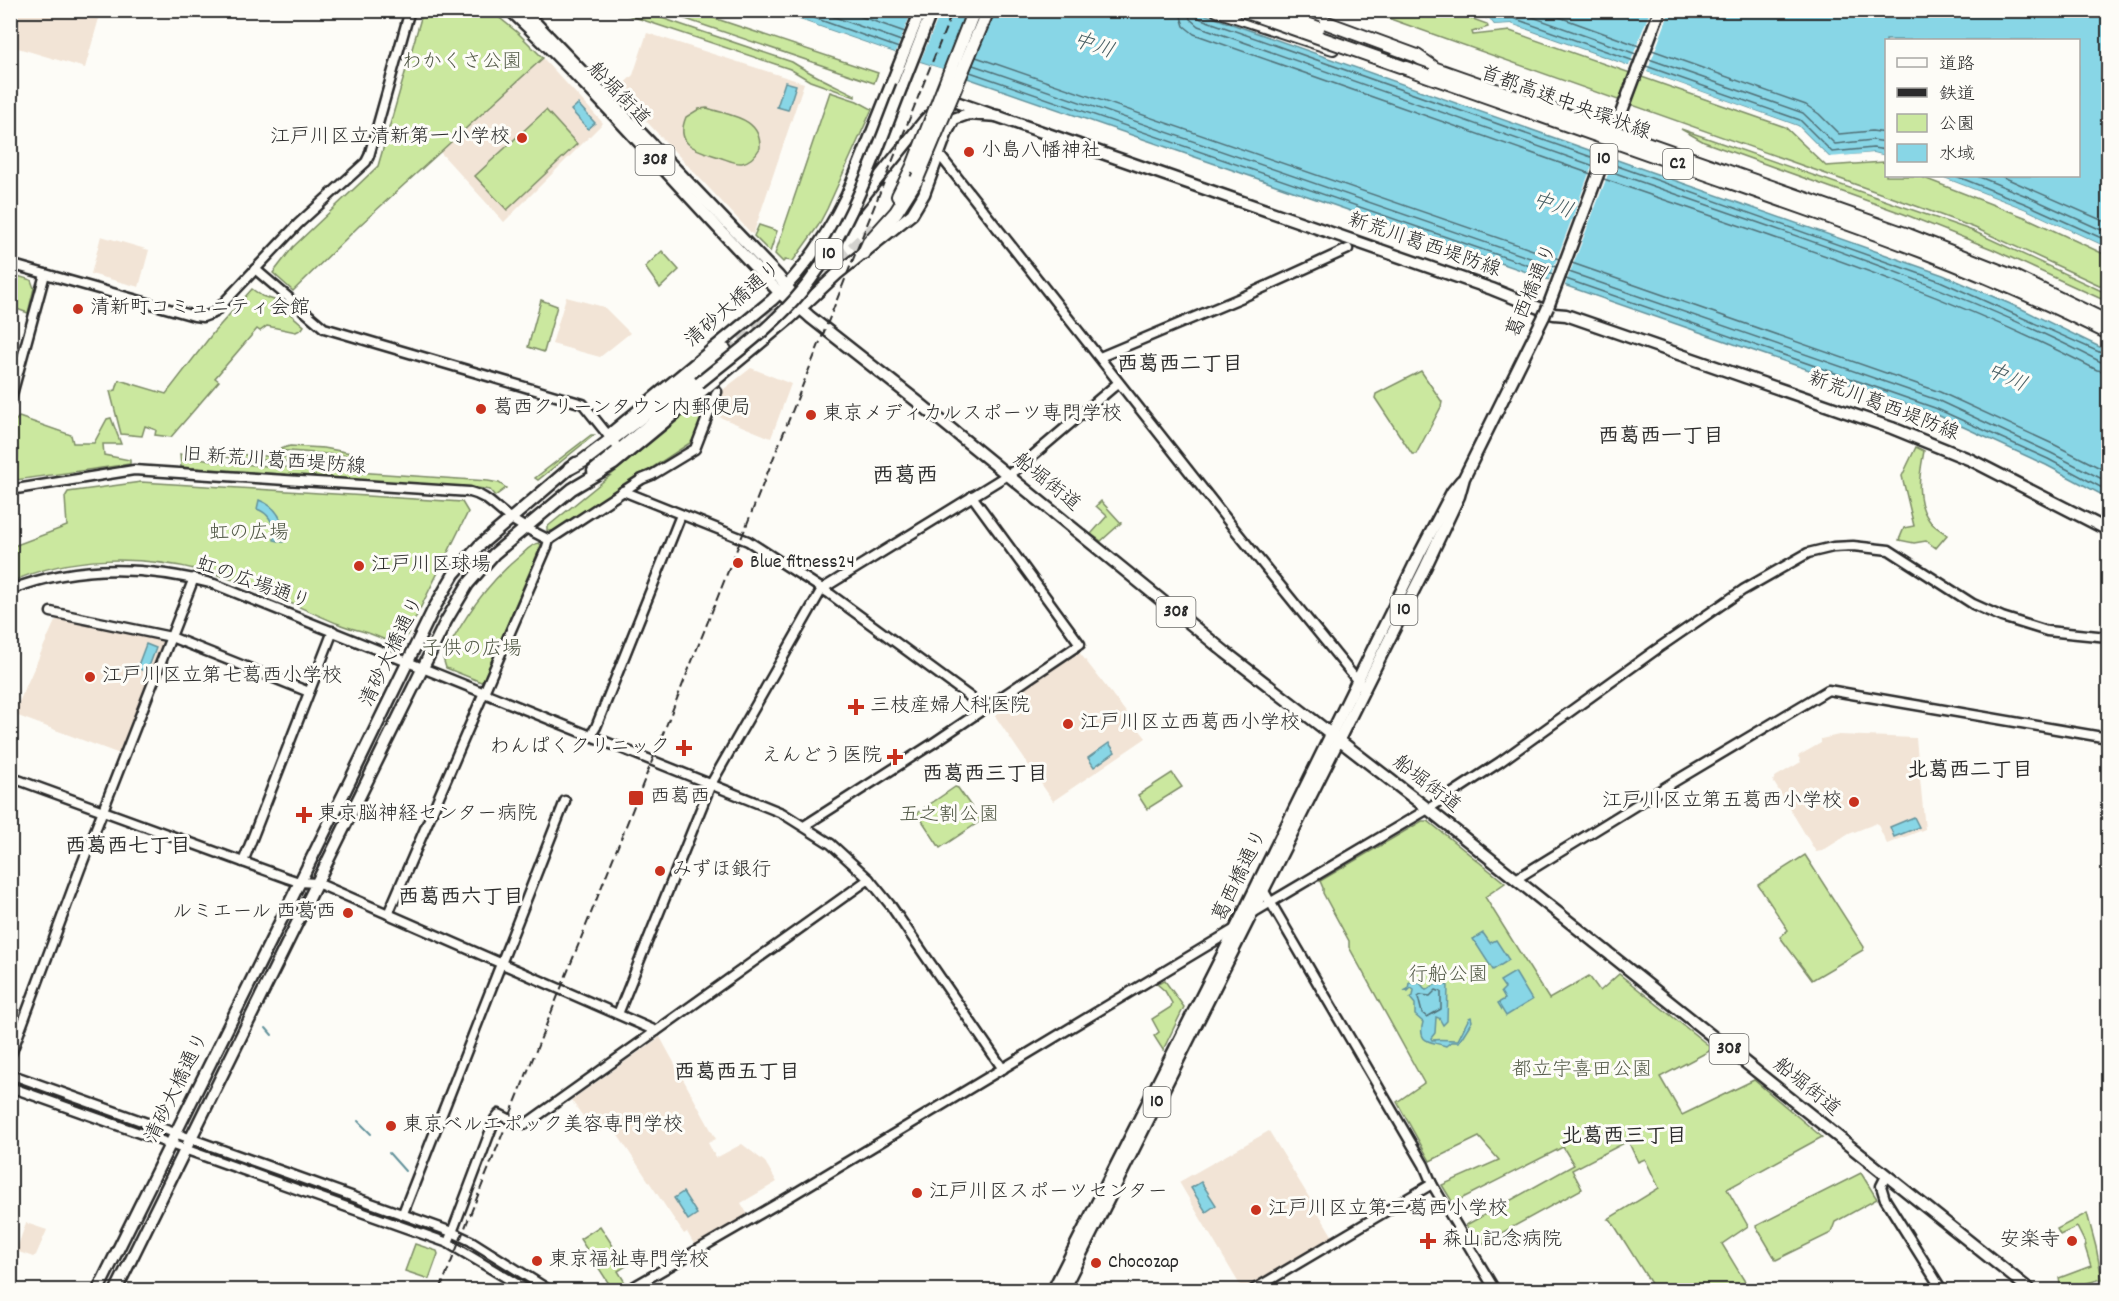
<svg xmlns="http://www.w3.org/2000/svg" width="2119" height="1301" viewBox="0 0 2119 1301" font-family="Dekko,'Klee One',sans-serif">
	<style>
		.built { fill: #f2e4d6 }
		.green { fill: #cbe89f; stroke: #7b8a65; stroke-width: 1.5 }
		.water { fill: #88d6e6; stroke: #63929b; stroke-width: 1.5 }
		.pier { fill: #fdfcf7 }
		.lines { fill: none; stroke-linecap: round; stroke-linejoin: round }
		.shore { stroke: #506f76; stroke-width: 1.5 }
		.stream { stroke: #63929b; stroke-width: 2 }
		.highway-tunnel { stroke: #d3d2ce; stroke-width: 12; stroke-dasharray: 12 6; stroke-linecap: butt }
		.minor-casing { stroke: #2b2b2b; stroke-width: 13 }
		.major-casing { stroke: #2b2b2b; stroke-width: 15 }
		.highway-casing { stroke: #2b2b2b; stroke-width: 16 }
		.minor { stroke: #fdfcf7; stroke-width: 8 }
		.major { stroke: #fdfcf7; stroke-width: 10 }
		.highway { stroke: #fdfcf7; stroke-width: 12 }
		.rail { stroke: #2b2b2b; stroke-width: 2; stroke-dasharray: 9 4.5; stroke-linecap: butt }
		.major-bridge-casing { stroke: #2b2b2b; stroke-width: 15; stroke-linecap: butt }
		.highway-bridge-casing { stroke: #2b2b2b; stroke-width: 16; stroke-linecap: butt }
		.major-bridge { stroke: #fdfcf7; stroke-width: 10 }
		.highway-bridge { stroke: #fdfcf7; stroke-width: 12 }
		.poi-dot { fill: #c8321e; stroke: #fdfcf7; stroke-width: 2 }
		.labels { text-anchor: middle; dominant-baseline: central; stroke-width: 6; stroke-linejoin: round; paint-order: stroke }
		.shield { fill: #fdfcf7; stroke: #6a6a68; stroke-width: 1.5 }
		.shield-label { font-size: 18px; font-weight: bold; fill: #2b2b2b }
		.park-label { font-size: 20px; fill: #535a48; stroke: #fdfcf7 }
		.street-label { font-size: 20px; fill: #2b2b2b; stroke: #fdfcf7 }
		.poi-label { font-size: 20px; fill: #2b2b2b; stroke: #fdfcf7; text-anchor: start }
		.water-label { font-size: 21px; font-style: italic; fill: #475e63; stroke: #fdfcf7 }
		.neighbourhood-label { font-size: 21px; font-weight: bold; fill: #2b2b2b; stroke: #fdfcf7 }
		.quarter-label { font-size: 22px; font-weight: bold; fill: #2b2b2b; stroke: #fdfcf7 }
	</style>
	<rect width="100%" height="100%" fill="#fdfcf7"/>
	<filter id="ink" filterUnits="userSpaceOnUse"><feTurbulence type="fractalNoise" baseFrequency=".0167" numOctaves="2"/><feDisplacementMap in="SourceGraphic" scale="12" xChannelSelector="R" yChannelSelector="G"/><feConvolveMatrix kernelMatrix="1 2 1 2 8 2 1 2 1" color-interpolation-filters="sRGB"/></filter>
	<g filter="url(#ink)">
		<g class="built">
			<path d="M10,11H101L85,68L11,46Z"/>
			<path d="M647,33L804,83L753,235L617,90L633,75Z"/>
			<path d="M543,58L603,123L504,222L440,152Z"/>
			<path d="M101,236L149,250L139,287L91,274Z"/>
			<path d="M566,297L604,307L630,333L600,357L552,344Z"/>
			<path d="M751,368L791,384L771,438L712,414L719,393Z"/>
			<path d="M59,619L161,640L163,643L121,751L117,753L18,716L15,711L55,621Z"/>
			<path d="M1079,652L1146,738L1053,801L991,710Z"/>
			<path d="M1839,735L1916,738L1925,829L1887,844L1877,823L1849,834L1822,851L1816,852L1773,781L1775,777L1801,762L1798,756L1821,743V739Z"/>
			<path d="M660,1037L716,1139L708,1143L716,1158L742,1144L765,1162L777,1182L741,1203L748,1215L695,1246L687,1232L684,1234L611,1125L596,1134L571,1100Z"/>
			<path d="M1269,1131L1333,1237L1248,1288L1241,1287L1179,1182Z"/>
			<path d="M26,1223L47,1230L36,1255L33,1257L16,1251Z"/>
		</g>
		<g class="green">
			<path d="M423,11H491L517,32L543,58L360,225L293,291L273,273L293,247L378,166Z"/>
			<path d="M616,11H641L792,62C812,75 833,84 855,95V97L810,81L790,69Z"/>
			<path d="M662,11H693L878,73L874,83Z"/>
			<path d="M1368,11H1451L1487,24L1488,27L1472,32L1473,35L1510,31L1785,127L1826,166L1884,162L1886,163V176H1919L2027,218L2108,256V289L1975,228L1919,207Z"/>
			<path d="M830,92L857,101L872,109L827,209L818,226L793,261L785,260L783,262L775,254Z"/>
			<path d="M707,108C730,116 761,117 760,148C756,155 751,161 742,163C735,164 726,159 719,157C697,150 674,146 686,117L699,109Z"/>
			<path d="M546,110L577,144L507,210L475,176Z"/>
			<path d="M1681,129L1973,231L2108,294V302L1992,249L1904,214L1704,142Z"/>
			<path d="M759,225L777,231L770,252L754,236Z"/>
			<path d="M662,251L679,270L660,288L645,267Z"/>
			<path d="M11,274L31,280L34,288L28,313L11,307Z"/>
			<path d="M252,289L262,296L274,300L304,326L302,329L296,332L267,326L260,331L257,329L215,378L219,381L171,437L155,435L156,430L145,426L142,436L121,434L110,391L116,390L119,380L166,394L213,333Z"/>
			<path d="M541,300L557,306L544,352L528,347Z"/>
			<path d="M1421,371L1442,402L1441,407L1416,454H1412L1375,398L1376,394Z"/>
			<path d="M714,391L696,439L556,531H547V527Z"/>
			<path d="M19,417L71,435L73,443H94L107,419L111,418L121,444H103L104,455L130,460V464L16,480L18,450H13L11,484V421H15Z"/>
			<path d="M591,435H594L538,480L535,478Z"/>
			<path d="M290,446L324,448L356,454L353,456L276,450Z"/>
			<path d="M1916,447L1924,451C1920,473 1914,499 1929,520C1933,526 1941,530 1947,535L1936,548L1926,541L1914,543L1899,540L1904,528L1914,526L1902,476Z"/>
			<path d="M220,453L352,462L356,464L354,466L222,457L220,456Z"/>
			<path d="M180,454L225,463L488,481L499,483L506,488L495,496L490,490L478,488L181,467Z"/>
			<path d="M141,482L462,502L468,512L405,639L395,644C385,640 375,635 365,632C356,629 347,628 339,624C294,606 250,582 203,571C140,555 69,555 11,582V547L67,526L65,497L68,492Z"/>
			<path d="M1101,501L1121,523L1101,541L1091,534L1107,516L1096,506Z"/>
			<path d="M539,543L541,545L483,681L481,682L446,668L443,658C463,619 486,584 520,556C526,551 531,544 539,543Z"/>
			<path d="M1172,773L1182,787L1147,809L1138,795Z"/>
			<path d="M955,787L958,788L980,819L979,822L940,848L917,813Z"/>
			<path d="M1422,821H1428L1505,883L1485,897L1549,999L1589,976L1600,991L1619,974L1713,1049L1660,1077L1682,1115L1754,1080L1822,1137L1727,1189L1748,1226L1722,1244L1750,1290H1655L1611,1220L1608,1219L1659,1188L1645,1159L1638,1162L1628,1141L1572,1170L1582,1189L1478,1246L1466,1225L1574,1165L1563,1147L1453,1203L1442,1185L1499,1160L1479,1137L1430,1161L1397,1102L1424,1083L1349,947V941L1323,893V888L1320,881Z"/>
			<path d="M1805,855L1864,947L1863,950L1812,980L1780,937L1788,930L1758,885Z"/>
			<path d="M1165,981L1184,1007L1163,1050L1154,1036L1159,1032L1152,1019L1171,1007L1172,1003L1165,991L1157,984Z"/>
			<path d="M1861,1173L1877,1199L1835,1222L1831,1233L1776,1260L1756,1226Z"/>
			<path d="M2087,1213L2096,1247L2102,1279L2061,1290L2059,1278L2091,1266L2085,1247L2086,1245L2077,1227L2060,1235L2057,1229Z"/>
			<path d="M600,1226L626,1266L618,1271L626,1284L613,1290L580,1239Z"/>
			<path d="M415,1244L437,1251L438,1254L429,1279L405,1271Z"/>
		</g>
		<g class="water">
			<path d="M774,11H1195L1943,275L2022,309L2108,351V498L2046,465L1933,413Z"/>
			<path d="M1470,11H2108V248L2024,209L1939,176H2078V40H1886V156L1874,153L1832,158L1829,157L1798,126L1511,24L1494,25L1491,21Z"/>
			<path d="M785,82L796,85L788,110L777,107Z"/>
			<path d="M578,104L595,123L588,129L571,110Z"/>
			<path d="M259,500C278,507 285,522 283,542L274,540C275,525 271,514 257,509Z"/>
			<path d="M146,644L156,648L147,672L137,668Z"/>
			<path d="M1109,743L1115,752L1094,767L1088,758Z"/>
			<path d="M1914,817L1919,827L1894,837L1890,827Z"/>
			<path d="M1483,933L1490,943L1496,940L1509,960L1493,970L1473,939Z"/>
			<path d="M1515,972L1532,1000L1506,1016L1498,1003L1505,999L1501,992L1505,988L1500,981Z"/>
			<path d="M1409,983H1420L1426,990C1434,987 1437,979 1448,986L1447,1021L1443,1025L1439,1018L1436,1017L1435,1033L1431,1038L1432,1040C1439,1039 1450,1040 1458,1040L1469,1018L1471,1017L1472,1021L1459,1042H1451L1446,1046C1431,1041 1417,1044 1423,1022L1415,1015V1004L1410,998L1413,996L1414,990L1411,988L1408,991H1404L1408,989Z"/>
			<path d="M1201,1182L1216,1205L1206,1212L1191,1188Z"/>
			<path d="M683,1192L697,1214L688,1220L674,1198Z"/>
		</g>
		<g class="pier">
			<path d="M771,10L895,53L912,11H941L920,62L943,69L941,72L919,64L773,13Z"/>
			<path d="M1466,10L1488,17L1494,25L1511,24L1629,66L1650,11H1670L1647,72L1798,126L1829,157L1874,153L1886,156V159L1874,157L1833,161L1827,160L1796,128L1510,27L1493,28L1487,20L1468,13Z"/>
			<path d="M1598,150L1615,156L1564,288L1548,282Z"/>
			<path d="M1936,176H1939L2024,209L2108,248V251L2023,212Z"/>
		</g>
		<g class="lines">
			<g class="shore">
				<path d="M792,10L899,48"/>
				<path d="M815,10L901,41"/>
				<path d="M842,10L905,32"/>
				<path d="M1179,10L1184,26L1194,34L1591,174"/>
				<path d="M1188,10L1190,19L1198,26L1594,166"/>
				<path d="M1196,10L1197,16L1201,19L1597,159"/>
				<path d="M1487,10L1498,19L1513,18L1634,61"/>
				<path d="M1513,10L1636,54"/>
				<path d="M1540,10L1639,46"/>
				<path d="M1652,50L1806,105L1819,114L1839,134L1872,131L1886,133"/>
				<path d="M976,57L1559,259"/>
				<path d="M1649,59L1803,113L1835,144L1873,140L1886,142"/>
				<path d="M973,65L1556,267"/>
				<path d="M1646,66L1800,120L1832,152L1873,148L1886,150"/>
				<path d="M970,72L1553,274"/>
				<path d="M1609,163L1940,281L2108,356"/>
				<path d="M1607,170C1773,229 1944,281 2101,362L2108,363"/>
				<path d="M1956,176L2026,204L2108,241"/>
				<path d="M1977,176L2029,197L2108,233"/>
				<path d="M2001,176L2108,223"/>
				<path d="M1604,179C1770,237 1940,289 2097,370L2108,372"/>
				<path d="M1572,263L1940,392L2055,445L2108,472"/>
				<path d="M1569,272L1937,400L2051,453L2108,482"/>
				<path d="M1566,279L1935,408L2048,459L2108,491"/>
				<path d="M1436,990L1441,992V1009L1427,1017L1422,1013L1418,997L1421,995L1430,996Z"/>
			</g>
			<g class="stream">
				<path d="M266,1028L272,1035"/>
				<path d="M358,1121L371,1134"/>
				<path d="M389,1153L405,1171"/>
			</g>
			<g class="highway-tunnel">
				<path d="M810,282L848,252L876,226"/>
				<path d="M725,350L797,293"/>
			</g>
			<defs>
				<g id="minor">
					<path d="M938,156L942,158L1236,531L1360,684"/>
					<path d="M10,264L194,316L203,317L214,313L298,224L366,162L369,156L410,10"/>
					<path d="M255,269L324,328L583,404L619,449"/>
					<path d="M1100,357L1245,296L1348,249"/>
					<path d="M10,402L45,274"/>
					<path d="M10,490L134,470L470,492C488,496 495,508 510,518C522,527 536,533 549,540L642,479L652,475L695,449L717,392"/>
					<path d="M623,491L748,541L830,594L985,708"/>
					<path d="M10,590C76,564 147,566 214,584L782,813L831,844L869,879L891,906L1003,1069"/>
					<path d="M51,612L171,637L309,692"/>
					<path d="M591,735L596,727L681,515"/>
					<path d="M10,777L287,878L299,882L317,883L656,1031"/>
					<path d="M804,826L932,744L1080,644L972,496"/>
					<path d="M243,862L333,631"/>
					<path d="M1516,879L1672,783L1828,690L2108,738"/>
					<path d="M1261,886L1424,1165L1432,1184L1495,1290"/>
					<path d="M388,914L547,547L549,540"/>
					<path d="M1251,914L1428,809L1500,762L1657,649L1743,590L1808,553L1833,547L1853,546L1889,550L1973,604L2002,617L2047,631L2108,637"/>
					<path d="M618,1014L711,784L822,589L1017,469L1118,383"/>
					<path d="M10,1057L80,869L194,578"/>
					<path d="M10,1074L452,1232L471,1241L549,1290"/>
					<path d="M10,1087L448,1243L527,1290"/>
					<path d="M1886,1176L1881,1186L1885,1199L1942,1290"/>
					<path d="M403,1213L565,801"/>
					<path d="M448,1243L495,1119L499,1114L515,1122L526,1124L869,879"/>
					<path d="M628,1290L789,1197L1235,929"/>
					<path d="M1253,1290L1432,1184"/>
				</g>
				<g id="major">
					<path d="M510,10C605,99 688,199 778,291C787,301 800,307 810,317L918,402L1225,652L1428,809L2030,1290"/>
					<path d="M523,10L778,276L791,292"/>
					<path d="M902,86L932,10"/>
					<path d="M855,207L925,120L940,105L947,102H956L1492,289L1554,314L1566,315L1892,428L1971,460L2108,530"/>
					<path d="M1548,307L1660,10"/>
					<path d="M611,433L772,300C804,271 828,234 847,195L921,10"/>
					<path d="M593,471L699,383"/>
					<path d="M98,1290L345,791L433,610L454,574L479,546L576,463"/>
					<path d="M116,1290L446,621L468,584L494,554L572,489L614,464L789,319L837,274L912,214L924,194L947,132L954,119L968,114L998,116"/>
					<path d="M1053,1290L1236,928L1419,555L1452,492L1461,481"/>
					<path d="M1063,1290L1425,568L1459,496L1464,478L1544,316"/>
				</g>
				<g id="highway">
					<path d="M1217,10L1333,48"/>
					<path d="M1292,10L1417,56L1433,67"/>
					<path d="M898,196L913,166"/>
					<path d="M864,253L869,242L896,212L917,179"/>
					<path d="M570,468L583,461L669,396L725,350"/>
				</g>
			</defs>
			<use href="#minor" class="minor-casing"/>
			<use href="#major" class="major-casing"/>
			<use href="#highway" class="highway-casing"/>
			<use href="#minor" class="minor"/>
			<use href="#major" class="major"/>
			<use href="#highway" class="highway"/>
			<path class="rail" d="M440,1290L953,10"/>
			<defs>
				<g id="major-bridge">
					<path d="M1544,316L1548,307"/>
					<path d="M699,383C734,354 773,327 802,291C850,232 874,157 902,86"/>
				</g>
				<g id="highway-bridge">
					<path d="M1241,10C1389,61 1536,115 1684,166C1827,216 1973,264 2108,333"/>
					<path d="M1268,10L1318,28"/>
					<path d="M1436,69L1908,235L2012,276L2108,322"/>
					<path d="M913,166L974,10"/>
					<path d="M917,179L988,10"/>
				</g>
			</defs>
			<use href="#major-bridge" class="major-bridge-casing"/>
			<use href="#highway-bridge" class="highway-bridge-casing"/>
			<use href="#major-bridge" class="major-bridge"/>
			<use href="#highway-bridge" class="highway-bridge"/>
		</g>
	</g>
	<g class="poi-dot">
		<circle cx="522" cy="138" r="6"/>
		<circle cx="969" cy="152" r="6"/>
		<circle cx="78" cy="309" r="6"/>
		<circle cx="481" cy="409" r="6"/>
		<circle cx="811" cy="415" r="6"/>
		<circle cx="738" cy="563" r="6"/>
		<circle cx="359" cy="566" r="6"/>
		<circle cx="90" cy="677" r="6"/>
		<path d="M853 698h6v6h6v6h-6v6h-6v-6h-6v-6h6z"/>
		<circle cx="1068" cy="724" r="6"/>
		<path d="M681 739h6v6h6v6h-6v6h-6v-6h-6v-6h6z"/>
		<path d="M892 748h6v6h6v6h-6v6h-6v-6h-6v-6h6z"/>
		<rect x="628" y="790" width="16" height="16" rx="3"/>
		<circle cx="1854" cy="802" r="6"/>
		<path d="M301 806h6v6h6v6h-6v6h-6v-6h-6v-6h6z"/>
		<circle cx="660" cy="871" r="6"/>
		<circle cx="348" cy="913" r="6"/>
		<circle cx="391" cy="1126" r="6"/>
		<circle cx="917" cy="1193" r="6"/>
		<circle cx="1256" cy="1210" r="6"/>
		<path d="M1425 1232h6v6h6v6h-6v6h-6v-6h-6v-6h6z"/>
		<circle cx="2072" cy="1241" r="6"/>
		<circle cx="537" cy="1261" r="6"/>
		<circle cx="1096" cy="1263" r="6"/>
	</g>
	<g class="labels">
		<g class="shield">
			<rect x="1590.5" y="144" width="27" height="30" rx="4.5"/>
			<rect x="635.5" y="145" width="39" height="30" rx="4.5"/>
			<rect x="1663" y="149" width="30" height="30" rx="4.5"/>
			<rect x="815.5" y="239" width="27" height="30" rx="4.5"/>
			<rect x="1390.5" y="595" width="27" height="30" rx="4.5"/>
			<rect x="1156.5" y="597" width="39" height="30" rx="4.5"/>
			<rect x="1709.5" y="1034" width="39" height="30" rx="4.5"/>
			<rect x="1143.5" y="1087" width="27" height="30" rx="4.5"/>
		</g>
		<g class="shield-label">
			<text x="1604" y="159">10</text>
			<text x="655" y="160">308</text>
			<text x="1678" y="164">C2</text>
			<text x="829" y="254">10</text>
			<text x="1404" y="610">10</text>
			<text x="1176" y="612">308</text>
			<text x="1729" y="1049">308</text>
			<text x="1157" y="1102">10</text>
		</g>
		<g class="park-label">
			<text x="462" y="63">わかくさ公園</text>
			<text x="249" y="534">虹の広場</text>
			<text x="472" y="650">子供の広場</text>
			<text x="949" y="816">五之割公園</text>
			<text x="1448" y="976">行船公園</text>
			<text x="1582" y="1071">都立宇喜田公園</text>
		</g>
		<g class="street-label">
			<text transform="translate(618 95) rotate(46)">船堀街道</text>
			<text transform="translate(1565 104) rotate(20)">首都高速中央環状線</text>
			<text transform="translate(1424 246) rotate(19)">新荒川葛西堤防線</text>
			<text transform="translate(1533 291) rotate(-67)">葛西橋通り</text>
			<text transform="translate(734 305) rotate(-41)">清砂大橋通り</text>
			<text transform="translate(1883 407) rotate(21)">新荒川葛西堤防線</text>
			<text transform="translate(274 462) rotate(4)">旧 新荒川葛西堤防線</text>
			<text transform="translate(1046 483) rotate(39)">船堀街道</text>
			<text transform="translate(253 584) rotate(20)">虹の広場通り</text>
			<text transform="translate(393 652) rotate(-64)">清砂大橋通り</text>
			<text transform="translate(1426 785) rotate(38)">船堀街道</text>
			<text transform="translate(1241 876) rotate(-64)">葛西橋通り</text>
			<text transform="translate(178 1088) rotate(-64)">清砂大橋通り</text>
			<text transform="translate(1806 1088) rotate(39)">船堀街道</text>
		</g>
		<g class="poi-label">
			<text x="510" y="138" text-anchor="end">江戸川区立清新第一小学校</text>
			<text x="981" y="152">小島八幡神社</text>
			<text x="90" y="309">清新町コミュニティ会館</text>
			<text x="493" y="409">葛西クリーンタウン内郵便局</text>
			<text x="823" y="415">東京メディカルスポーツ専門学校</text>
			<text x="750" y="563">Blue fitness24</text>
			<text x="371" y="566">江戸川区球場</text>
			<text x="102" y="677">江戸川区立第七葛西小学校</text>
			<text x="870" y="707">三枝産婦人科医院</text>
			<text x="1080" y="724">江戸川区立西葛西小学校</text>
			<text x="670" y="748" text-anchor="end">わんぱくクリニック</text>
			<text x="882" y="757" text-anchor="end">えんどう医院</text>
			<text x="650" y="798">西葛西</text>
			<text x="1842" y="802" text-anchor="end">江戸川区立第五葛西小学校</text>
			<text x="318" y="815">東京脳神経センター病院</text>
			<text x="672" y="871">みずほ銀行</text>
			<text x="336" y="913" text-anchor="end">ルミエール 西葛西</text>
			<text x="403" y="1126">東京ベルエポック美容専門学校</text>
			<text x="929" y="1193">江戸川区スポーツセンター</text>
			<text x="1268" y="1210">江戸川区立第三葛西小学校</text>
			<text x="1442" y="1241">森山記念病院</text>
			<text x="2060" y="1241" text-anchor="end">安楽寺</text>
			<text x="549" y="1261">東京福祉専門学校</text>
			<text x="1108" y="1263">Chocozap</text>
		</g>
		<g class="water-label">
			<text transform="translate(1093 47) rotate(19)">中川</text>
			<text transform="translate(1552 207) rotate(19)">中川</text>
			<text transform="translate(2006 379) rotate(24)">中川</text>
		</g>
		<g class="neighbourhood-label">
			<text x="1180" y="366">西葛西二丁目</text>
			<text x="1661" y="438">西葛西一丁目</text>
			<text x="1970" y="772">北葛西二丁目</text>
			<text x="985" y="776">西葛西三丁目</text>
			<text x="128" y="848">西葛西七丁目</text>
			<text x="461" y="899">西葛西六丁目</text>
			<text x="737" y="1074">西葛西五丁目</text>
			<text x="1624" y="1138">北葛西三丁目</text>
		</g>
		<g class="quarter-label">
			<text x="905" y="477">西葛西</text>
		</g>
	</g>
	<rect width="2119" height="1301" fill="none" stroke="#fdfcf7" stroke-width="36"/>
	<rect x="18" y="18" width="2083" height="1265" fill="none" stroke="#2b2b2b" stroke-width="2" filter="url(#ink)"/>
	<rect x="1885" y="39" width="195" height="138" fill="#fdfcf7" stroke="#a9a8a5" stroke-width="1.5"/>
	<rect x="1897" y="58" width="30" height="9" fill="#fdfcf7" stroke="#a9a8a5" stroke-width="1.5"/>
	<text x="1939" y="69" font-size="18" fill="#2b2b2b">道路</text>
	<rect x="1897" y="88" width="30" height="9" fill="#2b2b2b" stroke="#a9a8a5" stroke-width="1.5"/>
	<text x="1939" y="99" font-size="18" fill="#2b2b2b">鉄道</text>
	<rect x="1897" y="114" width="30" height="18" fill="#cbe89f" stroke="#a9a8a5" stroke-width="1.5"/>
	<text x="1939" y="129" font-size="18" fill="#2b2b2b">公園</text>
	<rect x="1897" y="144" width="30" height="18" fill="#88d6e6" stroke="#a9a8a5" stroke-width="1.5"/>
	<text x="1939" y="159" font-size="18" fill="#2b2b2b">水域</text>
</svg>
